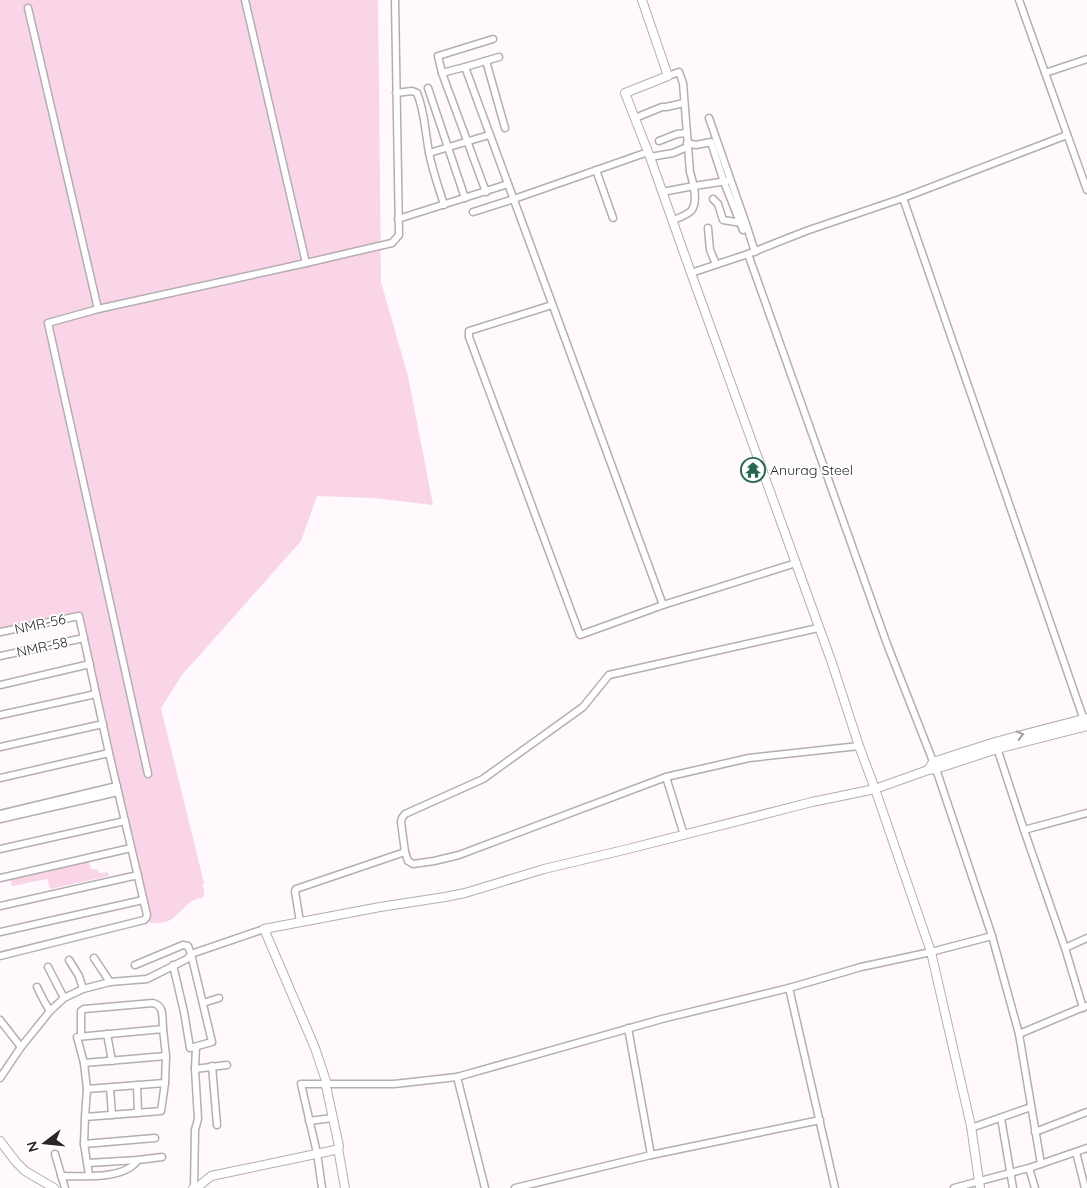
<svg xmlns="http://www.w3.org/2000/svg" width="1087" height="1188" viewBox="0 0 1087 1188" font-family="Quicksand,sans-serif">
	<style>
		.green { fill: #f9d5e7 }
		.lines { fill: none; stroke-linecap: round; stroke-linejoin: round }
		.minor-casing { stroke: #b4aeb1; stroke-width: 9 }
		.tertiary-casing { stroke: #b4aeb1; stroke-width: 10 }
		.minor { stroke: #fff; stroke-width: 6 }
		.tertiary { stroke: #fff; stroke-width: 8 }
		.oneway { stroke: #9f9d9e }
		.labels { text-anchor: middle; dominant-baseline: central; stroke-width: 4; stroke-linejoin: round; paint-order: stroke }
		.poi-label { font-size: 14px; fill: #292628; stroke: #fff; text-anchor: start }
		.street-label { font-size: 14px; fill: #292628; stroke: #fff }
	</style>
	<rect width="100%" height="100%" fill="#fff8fc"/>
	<g class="green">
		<path d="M0,0H378L381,282L408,376L433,505L374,498L317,496L301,541L182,675L161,708L204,883L202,885C204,889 205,893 203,898C188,897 180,917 166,922C161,923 155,923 150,923L80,613L0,629Z"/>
		<path d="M88,859L91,869H93L94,870L97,869L99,873L108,872L109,876L50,889L47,879L12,886L10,876Z"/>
	</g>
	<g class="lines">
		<defs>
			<g id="minor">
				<path d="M245,0L306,263"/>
				<path d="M1019,0L1087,190"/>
				<path d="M28,8L98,309"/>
				<path d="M486,61L505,128"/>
				<path d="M465,67L499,57"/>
				<path d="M442,73L438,56L493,39"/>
				<path d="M1045,73L1087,59"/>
				<path d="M668,76L679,72L683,83L690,172C693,182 699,202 691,211C686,215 679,218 673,220"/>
				<path d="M428,88L465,198"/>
				<path d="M396,93L412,91L417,93C425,112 425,132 429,152C432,170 439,188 444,205"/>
				<path d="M635,118L662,107H666L684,103"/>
				<path d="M709,118L746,224L755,252"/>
				<path d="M659,141L677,134L686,133"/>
				<path d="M687,143L696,145L711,142L724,182L743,230"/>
				<path d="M429,153L489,135"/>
				<path d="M650,157L673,153L687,147"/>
				<path d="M596,170L613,218"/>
				<path d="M486,192L442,73L465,67L663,605"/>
				<path d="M662,192L694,186L727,181"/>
				<path d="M903,198L1085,723"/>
				<path d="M713,199L718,204L723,220L742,223"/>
				<path d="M473,212L514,199L648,152"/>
				<path d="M398,219L508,184"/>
				<path d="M708,228L710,250L716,264"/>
				<path d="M748,254L887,644L936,769L992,936L1019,1034L1041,1164"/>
				<path d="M691,273L748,254L806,231L903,198L1067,135"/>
				<path d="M552,305L469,331V337L580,635L663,605L796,563"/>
				<path d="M0,632L79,616L109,753L147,915L146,918L144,920L0,956"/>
				<path d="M0,656L84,638"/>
				<path d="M0,685L90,664"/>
				<path d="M0,715L96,694"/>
				<path d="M996,745L1024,830L1065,948L1083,1008"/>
				<path d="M0,747L103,724"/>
				<path d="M148,774L48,323L98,309L306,263L392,243L399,235L395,0"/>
				<path d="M666,777L684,835"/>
				<path d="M0,778L109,753"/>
				<path d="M0,814L117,786"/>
				<path d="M0,819L118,792"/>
				<path d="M1024,830L1087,813"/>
				<path d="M0,849L125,821"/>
				<path d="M405,852L408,861L413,864L434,861L459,855L666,777L749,758L859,746"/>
				<path d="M0,878L131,848"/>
				<path d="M0,906L138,875"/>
				<path d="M300,922L295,891L296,889L405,852L401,822L402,818L405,814L483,779L583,707L609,675L818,628"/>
				<path d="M0,932L143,900"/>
				<path d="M1065,948L1087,938"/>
				<path d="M94,958L110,982"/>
				<path d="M69,960L79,976L83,989"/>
				<path d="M135,965L183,945L188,946L191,954L212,1042L190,1048L184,1012L173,965"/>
				<path d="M48,967L64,998"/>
				<path d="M37,987L44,1001L50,1011"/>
				<path d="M789,988L835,1188"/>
				<path d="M203,1003L219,998"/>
				<path d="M0,1020L21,1047"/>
				<path d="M628,1028L651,1155"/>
				<path d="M107,1034L112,1061"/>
				<path d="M1019,1034L1086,1006"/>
				<path d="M81,1036V1011L84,1009L153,1003C165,1006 162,1018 163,1029"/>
				<path d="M84,1063L166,1056"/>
				<path d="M212,1066L217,1125"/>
				<path d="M195,1069L227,1065"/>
				<path d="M457,1077L485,1188"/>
				<path d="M0,1078L21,1047L50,1011L64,998L83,989L110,982L147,979L187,959L191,954L264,929"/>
				<path d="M137,1085L138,1113"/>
				<path d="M110,1088L112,1115"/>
				<path d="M87,1089L165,1083"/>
				<path d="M85,1117L87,1089L84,1063L77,1037L163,1029L166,1056L165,1083L161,1111L85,1117L84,1144L89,1175"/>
				<path d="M1001,1118L1013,1188"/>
				<path d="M309,1121L333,1118"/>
				<path d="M971,1128L1031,1107"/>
				<path d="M1035,1132L1087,1112"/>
				<path d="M84,1144L155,1138"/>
				<path d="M1076,1152L1085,1188"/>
				<path d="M55,1154L65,1188"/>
				<path d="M88,1163L138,1160L162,1157"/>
				<path d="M1029,1168L1035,1188"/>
				<path d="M61,1176C83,1176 124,1180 138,1160"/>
				<path d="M194,1188L195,1130L198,1119L195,1069L196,1047"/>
				<path d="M322,1188L317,1153L301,1084H394L457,1077L662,1019L789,988L861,967L931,952L992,936"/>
				<path d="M515,1188L651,1155L820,1120"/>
				<path d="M954,1188L1029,1168L1087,1148"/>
			</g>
			<g id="tertiary">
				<path d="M642,0L668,76L625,93L650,157L691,273L832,663L859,746L875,789L931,952L971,1126L980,1188"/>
				<path d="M928,770L933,762L995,742L1087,718"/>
				<path d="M0,1141L16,1162L25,1171L54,1188"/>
				<path d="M193,1188L199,1186L211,1176L335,1150L338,1148"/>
				<path d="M345,1188L338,1148L339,1146L326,1086L327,1084L315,1048L264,929L380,907L445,897L465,893L544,869L628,849L812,802L875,789L928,770L936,769L997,749L1087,726"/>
			</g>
		</defs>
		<use href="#minor" class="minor-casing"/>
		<use href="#tertiary" class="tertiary-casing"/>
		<use href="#minor" class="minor"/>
		<use href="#tertiary" class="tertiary"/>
	</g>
	<defs><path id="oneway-chevron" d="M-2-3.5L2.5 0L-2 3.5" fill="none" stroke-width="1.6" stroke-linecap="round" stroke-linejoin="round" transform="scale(1.25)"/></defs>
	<use class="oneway" href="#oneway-chevron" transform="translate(1020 735) rotate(-15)"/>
	<defs>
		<symbol id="temple-ring" viewBox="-11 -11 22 22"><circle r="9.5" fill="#fff" stroke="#276653" stroke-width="1.5"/><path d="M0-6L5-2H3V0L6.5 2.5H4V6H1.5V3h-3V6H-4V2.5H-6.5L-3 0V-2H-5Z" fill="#276653"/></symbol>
	</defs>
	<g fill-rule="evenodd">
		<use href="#temple-ring" x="739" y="456" width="28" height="28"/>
	</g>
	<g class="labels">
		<g class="poi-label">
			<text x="770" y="470">Anurag Steel</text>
		</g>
		<g class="street-label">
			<text transform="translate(40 624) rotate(-12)">NMR-56</text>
			<text transform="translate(42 647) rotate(-12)">NMR-58</text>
		</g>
	</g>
	<g transform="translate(45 1143) rotate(254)" stroke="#ffffff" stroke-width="4" paint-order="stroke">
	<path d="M0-4L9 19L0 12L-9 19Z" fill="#292628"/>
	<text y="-8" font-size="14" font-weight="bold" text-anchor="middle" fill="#292628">N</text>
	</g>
</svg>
